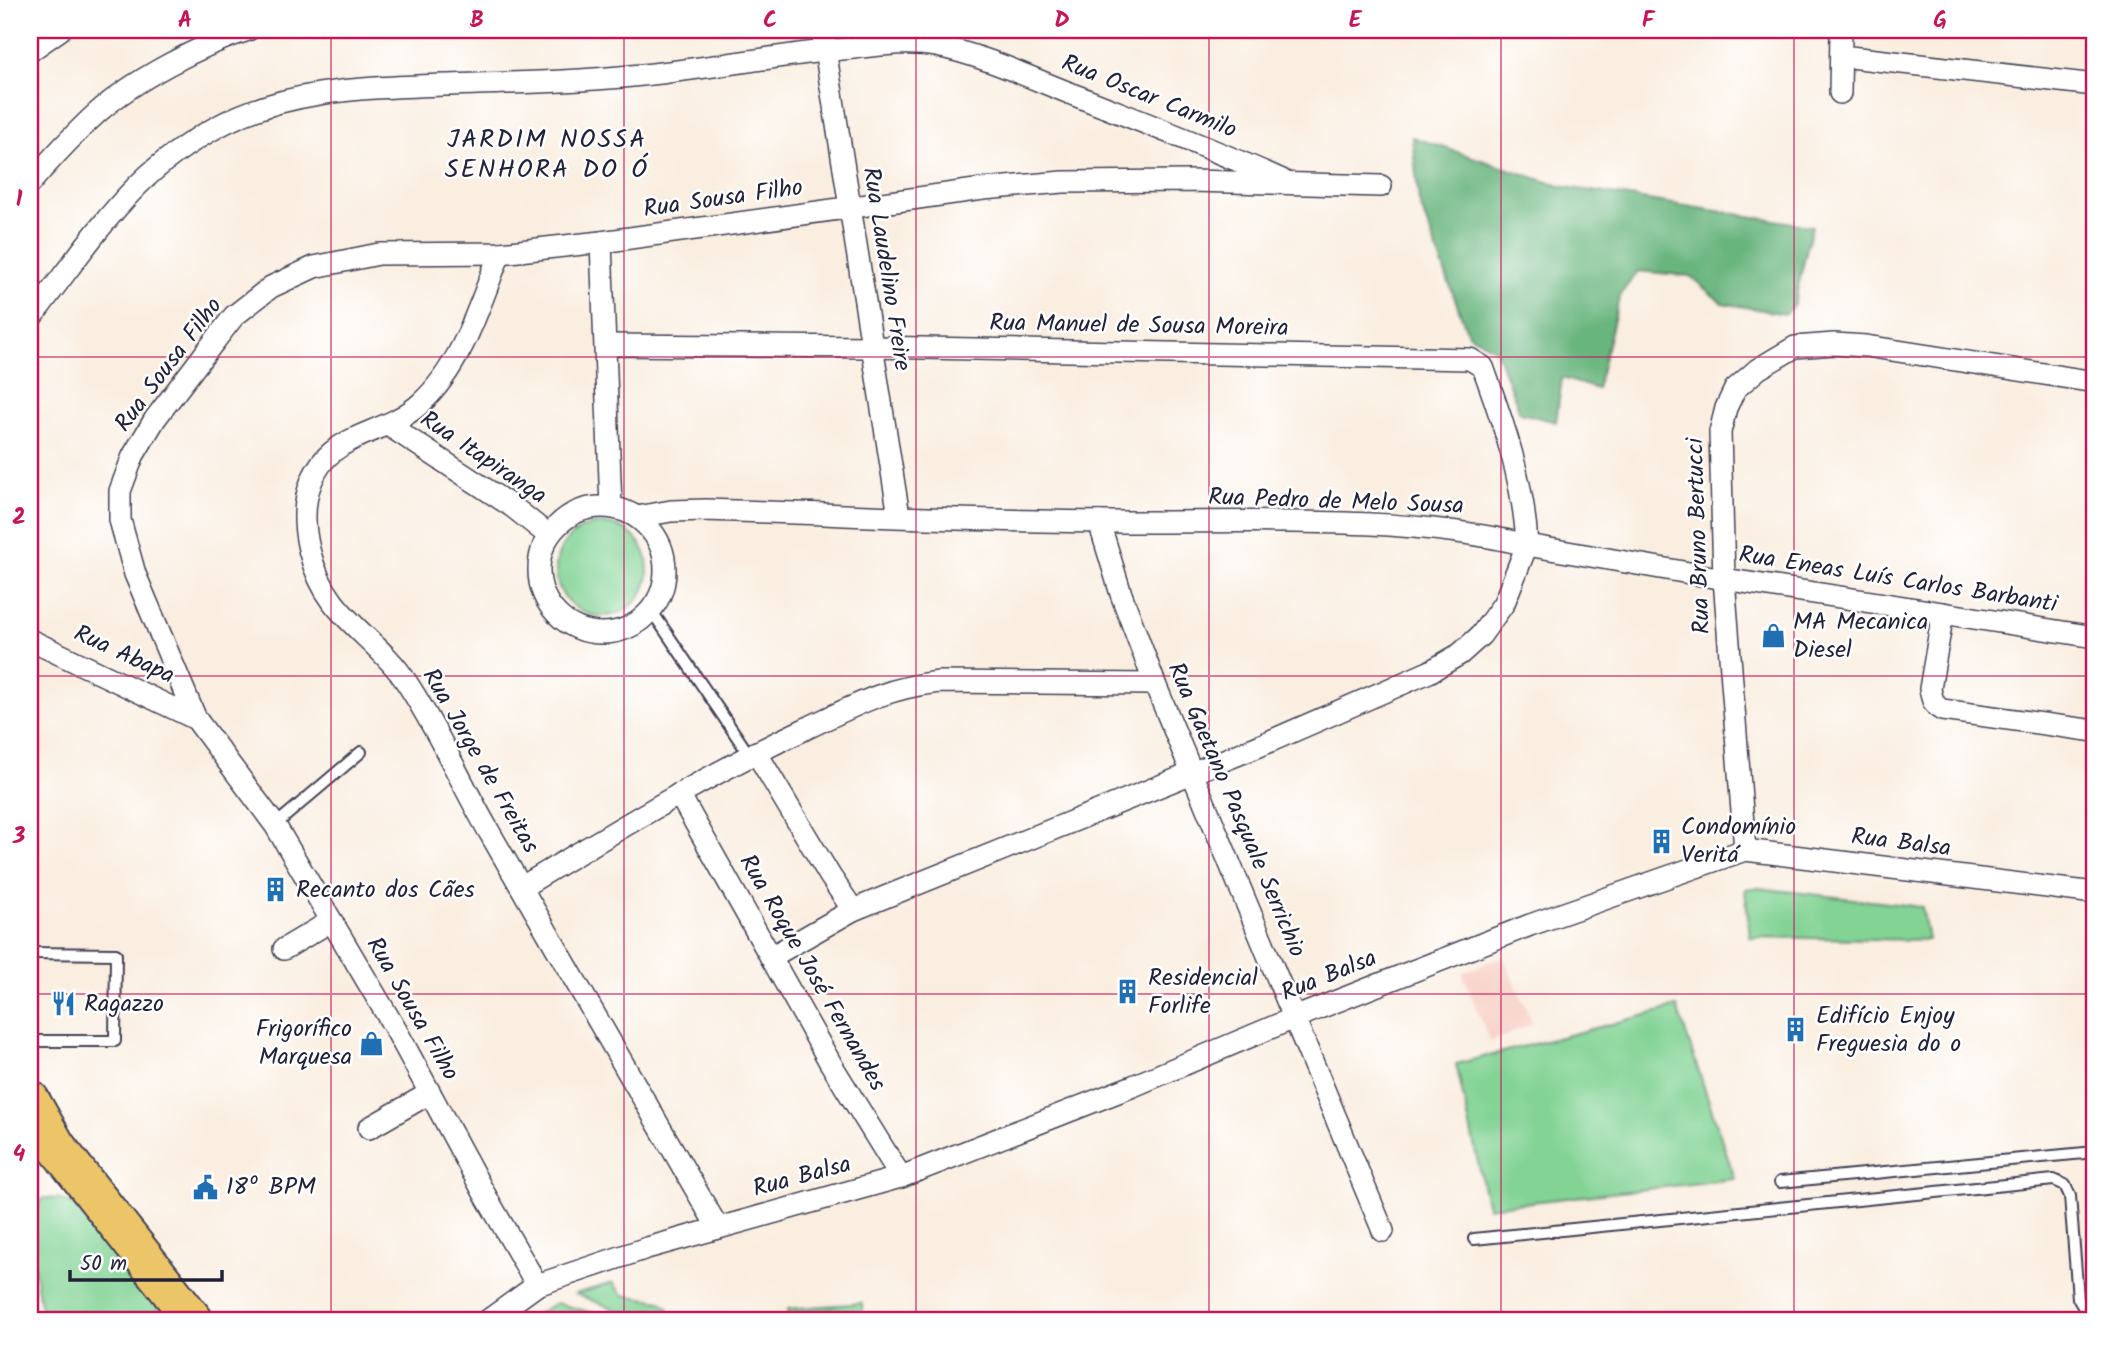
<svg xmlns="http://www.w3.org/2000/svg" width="2125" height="1351" viewBox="0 0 2125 1351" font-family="Kalam,sans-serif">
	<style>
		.built { fill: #f7d1c7 }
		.green { fill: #82d394; stroke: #527a68; stroke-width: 2 }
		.forest { fill: #69b57e; stroke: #466c5c; stroke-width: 2 }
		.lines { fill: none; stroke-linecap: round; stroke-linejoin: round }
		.lane-casing { stroke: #424154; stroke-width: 14 }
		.street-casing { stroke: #424154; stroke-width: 24 }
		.highway-casing { stroke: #424154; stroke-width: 42 }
		.lane { stroke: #fff; stroke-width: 10 }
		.street { stroke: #fff; stroke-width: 21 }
		.highway { stroke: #edc569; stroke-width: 38 }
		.grid { fill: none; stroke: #c2185b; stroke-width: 2; stroke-opacity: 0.55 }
		.labels { text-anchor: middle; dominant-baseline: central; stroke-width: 5; stroke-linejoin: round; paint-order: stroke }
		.street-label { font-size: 24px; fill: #22223b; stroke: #fff }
		.poi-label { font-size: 24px; fill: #22223b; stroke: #fff; text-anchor: start }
		.neighbourhood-label { font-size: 26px; letter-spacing: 2px; fill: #22223b; stroke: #fff }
		.neatline { fill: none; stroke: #c2185b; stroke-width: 2.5 }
		.grid-label { font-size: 23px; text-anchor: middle; font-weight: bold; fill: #c2185b }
	</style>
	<rect width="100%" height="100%" fill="#fff"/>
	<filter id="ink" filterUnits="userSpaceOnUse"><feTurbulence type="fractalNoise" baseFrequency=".0143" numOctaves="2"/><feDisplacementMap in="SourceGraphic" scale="14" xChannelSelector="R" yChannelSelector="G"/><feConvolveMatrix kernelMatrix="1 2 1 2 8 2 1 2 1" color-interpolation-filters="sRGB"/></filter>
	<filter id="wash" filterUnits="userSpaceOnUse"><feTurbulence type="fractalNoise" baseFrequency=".00686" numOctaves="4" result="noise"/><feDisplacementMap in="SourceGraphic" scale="28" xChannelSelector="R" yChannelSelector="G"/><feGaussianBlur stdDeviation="1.57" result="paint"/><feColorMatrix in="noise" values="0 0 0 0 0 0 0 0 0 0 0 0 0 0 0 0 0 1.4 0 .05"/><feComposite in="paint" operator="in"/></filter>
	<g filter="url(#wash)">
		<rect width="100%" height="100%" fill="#faeee0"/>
		<path class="built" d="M1503,956L1533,1024L1490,1042L1462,973Z"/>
		<g class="green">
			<circle cx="602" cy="570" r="46"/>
			<path d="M1758,888L1922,907L1928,940L1750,937L1745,889Z"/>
			<path d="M1677,1007L1735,1179L1488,1207L1456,1064Z"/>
			<path d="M44,1198L60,1199L77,1207L169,1321H43C39,1292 20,1218 44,1198Z"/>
			<path d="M613,1283L623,1295L661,1301L669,1309L668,1321H636L635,1317L575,1294Z"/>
			<path d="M556,1303L624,1321H542L538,1313Z"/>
			<path d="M862,1303L863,1321H789L788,1309Z"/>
		</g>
		<path class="forest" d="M1412,137L1560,186L1812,226L1794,305L1785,314L1722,303L1690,276L1638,271L1620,295L1597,389L1562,378L1556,422L1520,413L1496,350L1468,334L1419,202Z"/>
	</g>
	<g filter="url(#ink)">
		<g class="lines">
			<defs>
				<g id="lane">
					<path d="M651,610L750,756"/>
					<path d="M275,825L361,752"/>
					<path d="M30,953L116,954L115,1041H30"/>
					<path d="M1780,1182L2095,1152"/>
					<path d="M1474,1239L2054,1180L2065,1185L2070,1196L2078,1298L2085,1310L2095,1313"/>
				</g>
				<g id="street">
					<path d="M822,30L899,516"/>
					<path d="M30,51L60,30"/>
					<path d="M1841,56L2095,85"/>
					<path d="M1840,93L1841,30"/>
					<path d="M30,183C51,159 73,135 97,113C134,80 200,45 248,30"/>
					<path d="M601,242L611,507"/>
					<path d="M500,253C480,303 462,366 421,403C381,440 322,429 307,496C300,530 312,574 333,602C354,630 386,651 405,680C438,729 461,784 491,835C567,965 643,1096 718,1228"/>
					<path d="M30,319C64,276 99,224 138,185C160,163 188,143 215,128C284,89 366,88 443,85C509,83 576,82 642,75C713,68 783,54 854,48C881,45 909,41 936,46C983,55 1028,77 1072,94C1142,122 1213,149 1282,180"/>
					<path d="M606,345L872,347L1470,359L1483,367C1504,425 1524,482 1527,545L1724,579L2095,637"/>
					<path d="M388,425L513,507L548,535"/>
					<circle cx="602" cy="570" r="63"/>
					<path d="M637,517L671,511L706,510C844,514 982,522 1120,522C1251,523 1400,514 1527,545L1504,603L1481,635L1460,654L1429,672L1259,746L853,910L771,957"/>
					<path d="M1099,522L1121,594L1155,684L1383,1231"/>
					<path d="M1943,613L1930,689C1932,699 1933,705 1942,710L2095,731"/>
					<path d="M30,640L196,719"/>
					<path d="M756,752L830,876L853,910"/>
					<path d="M679,794L831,1064L901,1177"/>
					<path d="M1745,850L1724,579L1720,432L1726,408L1735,389L1758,369L1795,347L1834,344L1866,346L2095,382"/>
					<path d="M522,887C614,832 706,775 803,730C852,707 884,688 939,682L1155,684"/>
					<path d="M284,949L331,921"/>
					<path d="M369,1128L430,1093"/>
					<path d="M537,1285L484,1193L396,1030L275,825L196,719L135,574L120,520V491L133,456L155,419L203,356L234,316L271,287L314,267L379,254L500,253L601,242L983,189L1063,182L1191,181L1381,186"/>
					<path d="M487,1321L537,1285L647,1248L901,1177L1133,1086L1294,1018L1530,925L1745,850L2095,893"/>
				</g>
				<path id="highway" d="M30,1100L56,1146L194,1321"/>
			</defs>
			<use href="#lane" class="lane-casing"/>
			<use href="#street" class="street-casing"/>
			<use href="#highway" class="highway-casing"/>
			<use href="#lane" class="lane"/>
			<use href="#street" class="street"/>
			<use href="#highway" class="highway"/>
		</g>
	</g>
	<path class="grid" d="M331,30V1321M624,30V1321M916,30V1321M1209,30V1321M1501,30V1321M1794,30V1321M30,357H2095M30,676H2095M30,994H2095"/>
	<defs>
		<symbol id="shop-bare" viewBox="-9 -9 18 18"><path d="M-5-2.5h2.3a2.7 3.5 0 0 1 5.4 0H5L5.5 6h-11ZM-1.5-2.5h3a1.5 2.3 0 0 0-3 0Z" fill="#1f6fb2" stroke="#fff" stroke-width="2.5" paint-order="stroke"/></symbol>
		<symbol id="building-bare" viewBox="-9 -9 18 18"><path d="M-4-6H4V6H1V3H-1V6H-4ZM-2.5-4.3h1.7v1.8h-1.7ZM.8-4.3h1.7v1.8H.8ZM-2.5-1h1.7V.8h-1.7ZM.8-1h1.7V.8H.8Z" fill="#1f6fb2" stroke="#fff" stroke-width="2.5" paint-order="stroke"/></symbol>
		<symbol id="restaurant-bare" viewBox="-9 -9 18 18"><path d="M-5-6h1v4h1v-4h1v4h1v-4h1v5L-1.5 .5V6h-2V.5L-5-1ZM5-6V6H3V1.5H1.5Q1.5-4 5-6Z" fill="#1f6fb2" stroke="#fff" stroke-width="2.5" paint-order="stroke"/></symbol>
		<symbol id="civic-bare" viewBox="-9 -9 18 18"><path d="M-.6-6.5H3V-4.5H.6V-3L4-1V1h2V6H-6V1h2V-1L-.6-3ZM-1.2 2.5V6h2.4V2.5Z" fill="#1f6fb2" stroke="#fff" stroke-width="2.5" paint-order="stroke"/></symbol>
	</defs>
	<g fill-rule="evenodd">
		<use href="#shop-bare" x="1756" y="618" width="35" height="35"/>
		<use href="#building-bare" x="1644" y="824" width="35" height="35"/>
		<use href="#building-bare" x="258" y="872" width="35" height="35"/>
		<use href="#building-bare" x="1110" y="974" width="35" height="35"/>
		<use href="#restaurant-bare" x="46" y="986" width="35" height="35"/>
		<use href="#building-bare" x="1778" y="1012" width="35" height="35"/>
		<use href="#shop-bare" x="354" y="1026" width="35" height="35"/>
		<use href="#civic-bare" x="188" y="1170" width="35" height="35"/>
	</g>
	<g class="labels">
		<g class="street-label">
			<text transform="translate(1149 97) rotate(22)">Rua Oscar Carmilo</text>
			<text transform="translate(723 199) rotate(-8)">Rua Sousa Filho</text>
			<text transform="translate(886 269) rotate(81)">Rua Laudelino Freire</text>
			<text transform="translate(1139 326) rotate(1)">Rua Manuel de Sousa Moreira</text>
			<text transform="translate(169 365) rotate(-53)">Rua Sousa Filho</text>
			<text transform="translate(483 458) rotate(34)">Rua Itapiranga</text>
			<text transform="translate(1336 502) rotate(2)">Rua Pedro de Melo Sousa</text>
			<text transform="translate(1699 536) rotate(-92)">Rua Bruno Bertucci</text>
			<text transform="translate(1898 580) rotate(9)">Rua Eneas Luís Carlos Barbanti</text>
			<text transform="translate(124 655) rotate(25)">Rua Abapa</text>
			<text transform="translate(480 761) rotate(60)">Rua Jorge de Freitas</text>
			<text transform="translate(1236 810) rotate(67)">Rua Gaetano Pasquale Serrichio</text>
			<text transform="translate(1901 843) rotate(7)">Rua Balsa</text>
			<text transform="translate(812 973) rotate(60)">Rua Roque José Fernandes</text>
			<text transform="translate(1329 976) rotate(-22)">Rua Balsa</text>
			<text transform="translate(412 1009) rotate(60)">Rua Sousa Filho</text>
			<text transform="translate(802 1177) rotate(-15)">Rua Balsa</text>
		</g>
		<g class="poi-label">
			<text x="1793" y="622">MA Mecanica<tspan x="1793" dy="28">Diesel</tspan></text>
			<text x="1681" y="827">Condomínio<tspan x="1681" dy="28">Veritá</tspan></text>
			<text x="296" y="890">Recanto dos Cães</text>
			<text x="1148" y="978">Residencial<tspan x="1148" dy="28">Forlife</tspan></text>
			<text x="84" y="1004">Ragazzo</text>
			<text x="1816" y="1016">Edifício Enjoy<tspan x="1816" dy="28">Freguesia do o</tspan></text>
			<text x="352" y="1029" text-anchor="end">Frigorífico<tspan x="352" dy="28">Marquesa</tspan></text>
			<text x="226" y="1187">18º BPM</text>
		</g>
		<g class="neighbourhood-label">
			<text x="547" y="140">JARDIM NOSSA<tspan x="547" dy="30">SENHORA DO Ó</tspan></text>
		</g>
	</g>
	<rect width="2125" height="1351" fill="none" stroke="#fff" stroke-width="77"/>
	<path d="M70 1270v10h152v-10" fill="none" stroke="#22223b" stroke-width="3.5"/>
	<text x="80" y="1270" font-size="21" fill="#22223b" stroke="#ffffff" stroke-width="5" paint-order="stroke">50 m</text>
	<rect x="38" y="38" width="2048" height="1274" class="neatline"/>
	<g class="grid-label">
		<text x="185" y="27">A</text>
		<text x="477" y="27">B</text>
		<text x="770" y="27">C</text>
		<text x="1062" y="27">D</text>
		<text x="1355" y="27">E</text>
		<text x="1648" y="27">F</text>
		<text x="1940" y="27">G</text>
		<text x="19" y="206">1</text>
		<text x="19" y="524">2</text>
		<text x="19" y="843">3</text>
		<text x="19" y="1161">4</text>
	</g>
</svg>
